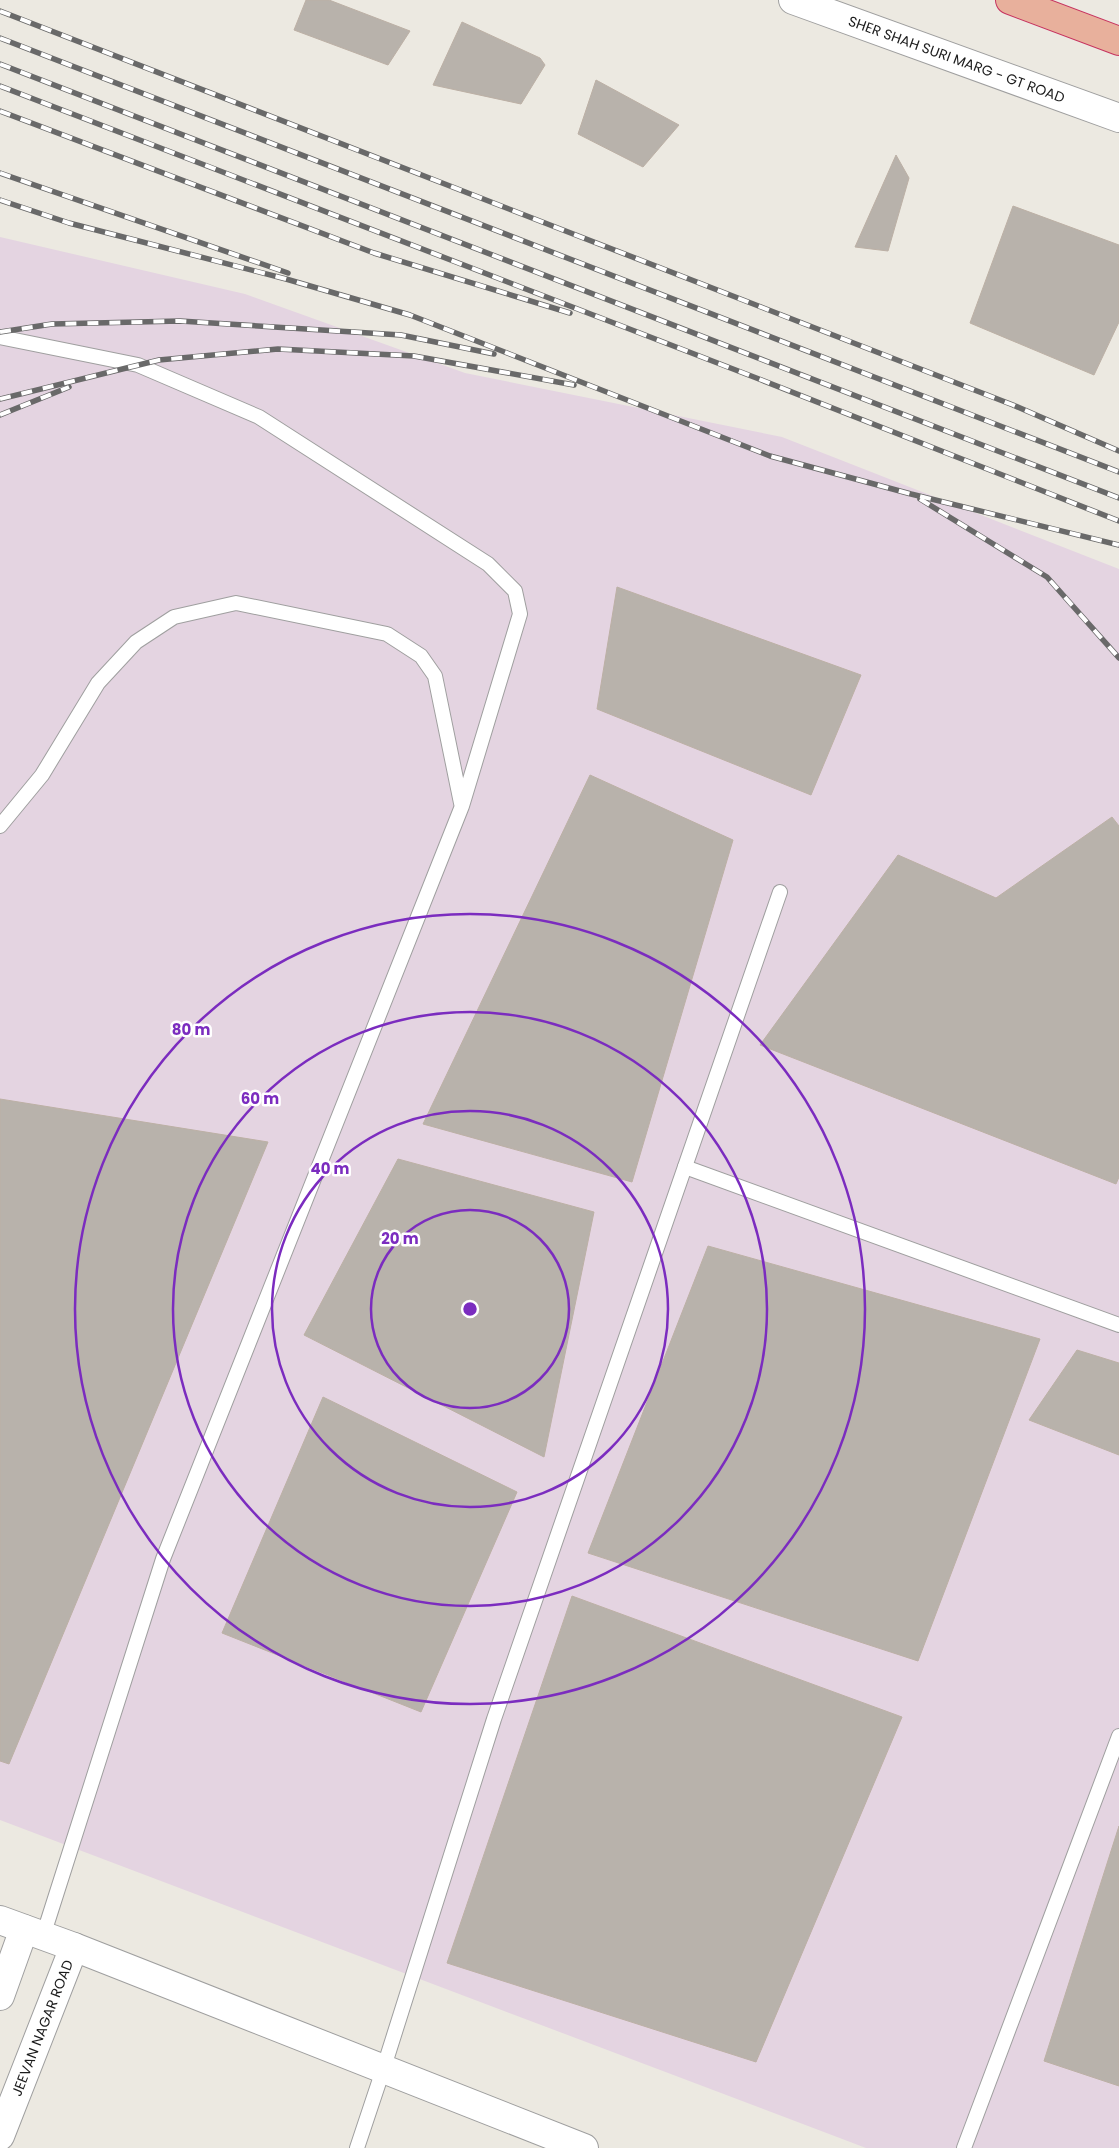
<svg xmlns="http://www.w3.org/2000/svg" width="1119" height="2148" viewBox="0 0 1119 2148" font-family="Poppins,sans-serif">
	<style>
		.industrial { fill: #e4d4e1 }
		.building { fill: #b8b2ab; stroke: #bcb0a5 }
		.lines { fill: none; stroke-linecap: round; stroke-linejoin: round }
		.service-casing { stroke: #9f9f9f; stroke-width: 16 }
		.tertiary-casing { stroke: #9f9f9f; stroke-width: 30 }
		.trunk-casing { stroke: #c6325f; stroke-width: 30 }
		.service { stroke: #fff; stroke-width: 14 }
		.tertiary { stroke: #fff; stroke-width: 28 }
		.trunk { stroke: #e8b09c; stroke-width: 28 }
		.rail-casing { stroke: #696969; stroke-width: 5.5 }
		.rail { stroke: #fff; stroke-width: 4; stroke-dasharray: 11; stroke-linecap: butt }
		.ring { fill: none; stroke: #7b2cbf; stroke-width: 2.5 }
		.labels { text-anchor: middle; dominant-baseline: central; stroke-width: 5; stroke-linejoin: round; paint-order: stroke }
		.street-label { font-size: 14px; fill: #1b1b1b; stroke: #fff }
		.centre { fill: #7b2cbf; stroke: #fff; stroke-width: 2.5 }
		.ring-label { font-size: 15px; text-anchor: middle; font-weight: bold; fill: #7b2cbf; stroke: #fff; stroke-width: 5; stroke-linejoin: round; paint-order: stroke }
	</style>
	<rect width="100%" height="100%" fill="#ece9e1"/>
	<path class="industrial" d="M0,237L245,294L465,373L782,437L1119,569V2148H866L0,1820Z"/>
	<g class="building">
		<path d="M306,0H329L410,31L388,65L294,30Z"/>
		<path d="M462,22L540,58L545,65L521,104L433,85Z"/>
		<path d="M596,80L679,125L643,167L578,134Z"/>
		<path d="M896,155L909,178L888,251L855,247Z"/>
		<path d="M1013,206L1119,245V322L1094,375L970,323Z"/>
		<path d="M617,587L861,675L811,795L597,709Z"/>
		<path d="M590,775L733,840L632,1182L423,1124Z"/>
		<path d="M1112,817L1119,826V1177L1116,1184L760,1045L898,855L996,898Z"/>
		<path d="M0,1099L268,1142L9,1764L0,1761Z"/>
		<path d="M398,1159L594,1212L544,1457L304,1335Z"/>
		<path d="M708,1246L1040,1339L918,1661L588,1553Z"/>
		<path d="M1077,1350L1119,1363V1455L1029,1420Z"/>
		<path d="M323,1397L517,1492L421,1712L222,1633Z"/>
		<path d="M572,1596L902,1717L756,2062L447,1963Z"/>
		<path d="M1119,1826V2086L1044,2061Z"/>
	</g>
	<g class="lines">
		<defs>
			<g id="service">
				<path d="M0,337L138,365L259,417L488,564L515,591L520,614L462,806L163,1559L43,1936"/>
				<path d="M0,826L42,775L98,683L136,642L174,617L236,603L387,634L421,656L435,676L461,803"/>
				<path d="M685,1167L1119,1325"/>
				<path d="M357,2148L383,2070L494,1719L780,892"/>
				<path d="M964,2148L1119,1736"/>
			</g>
			<g id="tertiary">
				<path id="s1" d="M793,0L1119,118"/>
				<path d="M0,1920L74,1947L584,2148"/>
				<path d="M0,1996L24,1929"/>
				<path id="s2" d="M0,2136L74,1947"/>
			</g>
			<path id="trunk" d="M1010,0L1119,41"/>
		</defs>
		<use href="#service" class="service-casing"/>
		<use href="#tertiary" class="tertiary-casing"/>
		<use href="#trunk" class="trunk-casing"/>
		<use href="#service" class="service"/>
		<use href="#tertiary" class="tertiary"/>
		<use href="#trunk" class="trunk"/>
		<defs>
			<g id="rail">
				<path d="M0,11L1013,405L1119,451"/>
				<path d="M0,38L1119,472"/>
				<path d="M0,64L1119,498"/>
				<path d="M0,86L759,379L1119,521"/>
				<path d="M0,111L374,253L570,313"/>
				<path d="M0,173L288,273"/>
				<path d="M0,200L69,223L286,279L410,315L770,456L911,494L1119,545"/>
				<path d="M0,332L52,324L180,321L401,335L494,354"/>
				<path d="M0,399L159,360L278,349L414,356L574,385"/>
				<path d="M0,415L69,387"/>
				<path d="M920,499L1047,577L1119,658"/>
			</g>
		</defs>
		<use href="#rail" class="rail-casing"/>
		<use href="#rail" class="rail"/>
	</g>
	<g class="ring">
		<circle cx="470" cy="1309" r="99"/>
		<circle cx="470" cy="1309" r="198"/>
		<circle cx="470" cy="1309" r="297"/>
		<circle cx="470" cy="1309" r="395"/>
	</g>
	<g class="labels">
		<g class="street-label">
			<text stroke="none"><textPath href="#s1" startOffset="174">SHER SHAH SURI MARG - GT ROAD</textPath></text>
			<text stroke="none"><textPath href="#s2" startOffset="116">JEEVAN NAGAR ROAD</textPath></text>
		</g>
	</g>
	<circle cx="470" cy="1309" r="8" class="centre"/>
	<g class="ring-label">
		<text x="191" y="1035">80 m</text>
		<text x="260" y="1104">60 m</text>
		<text x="330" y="1174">40 m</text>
		<text x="400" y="1244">20 m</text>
	</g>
</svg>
